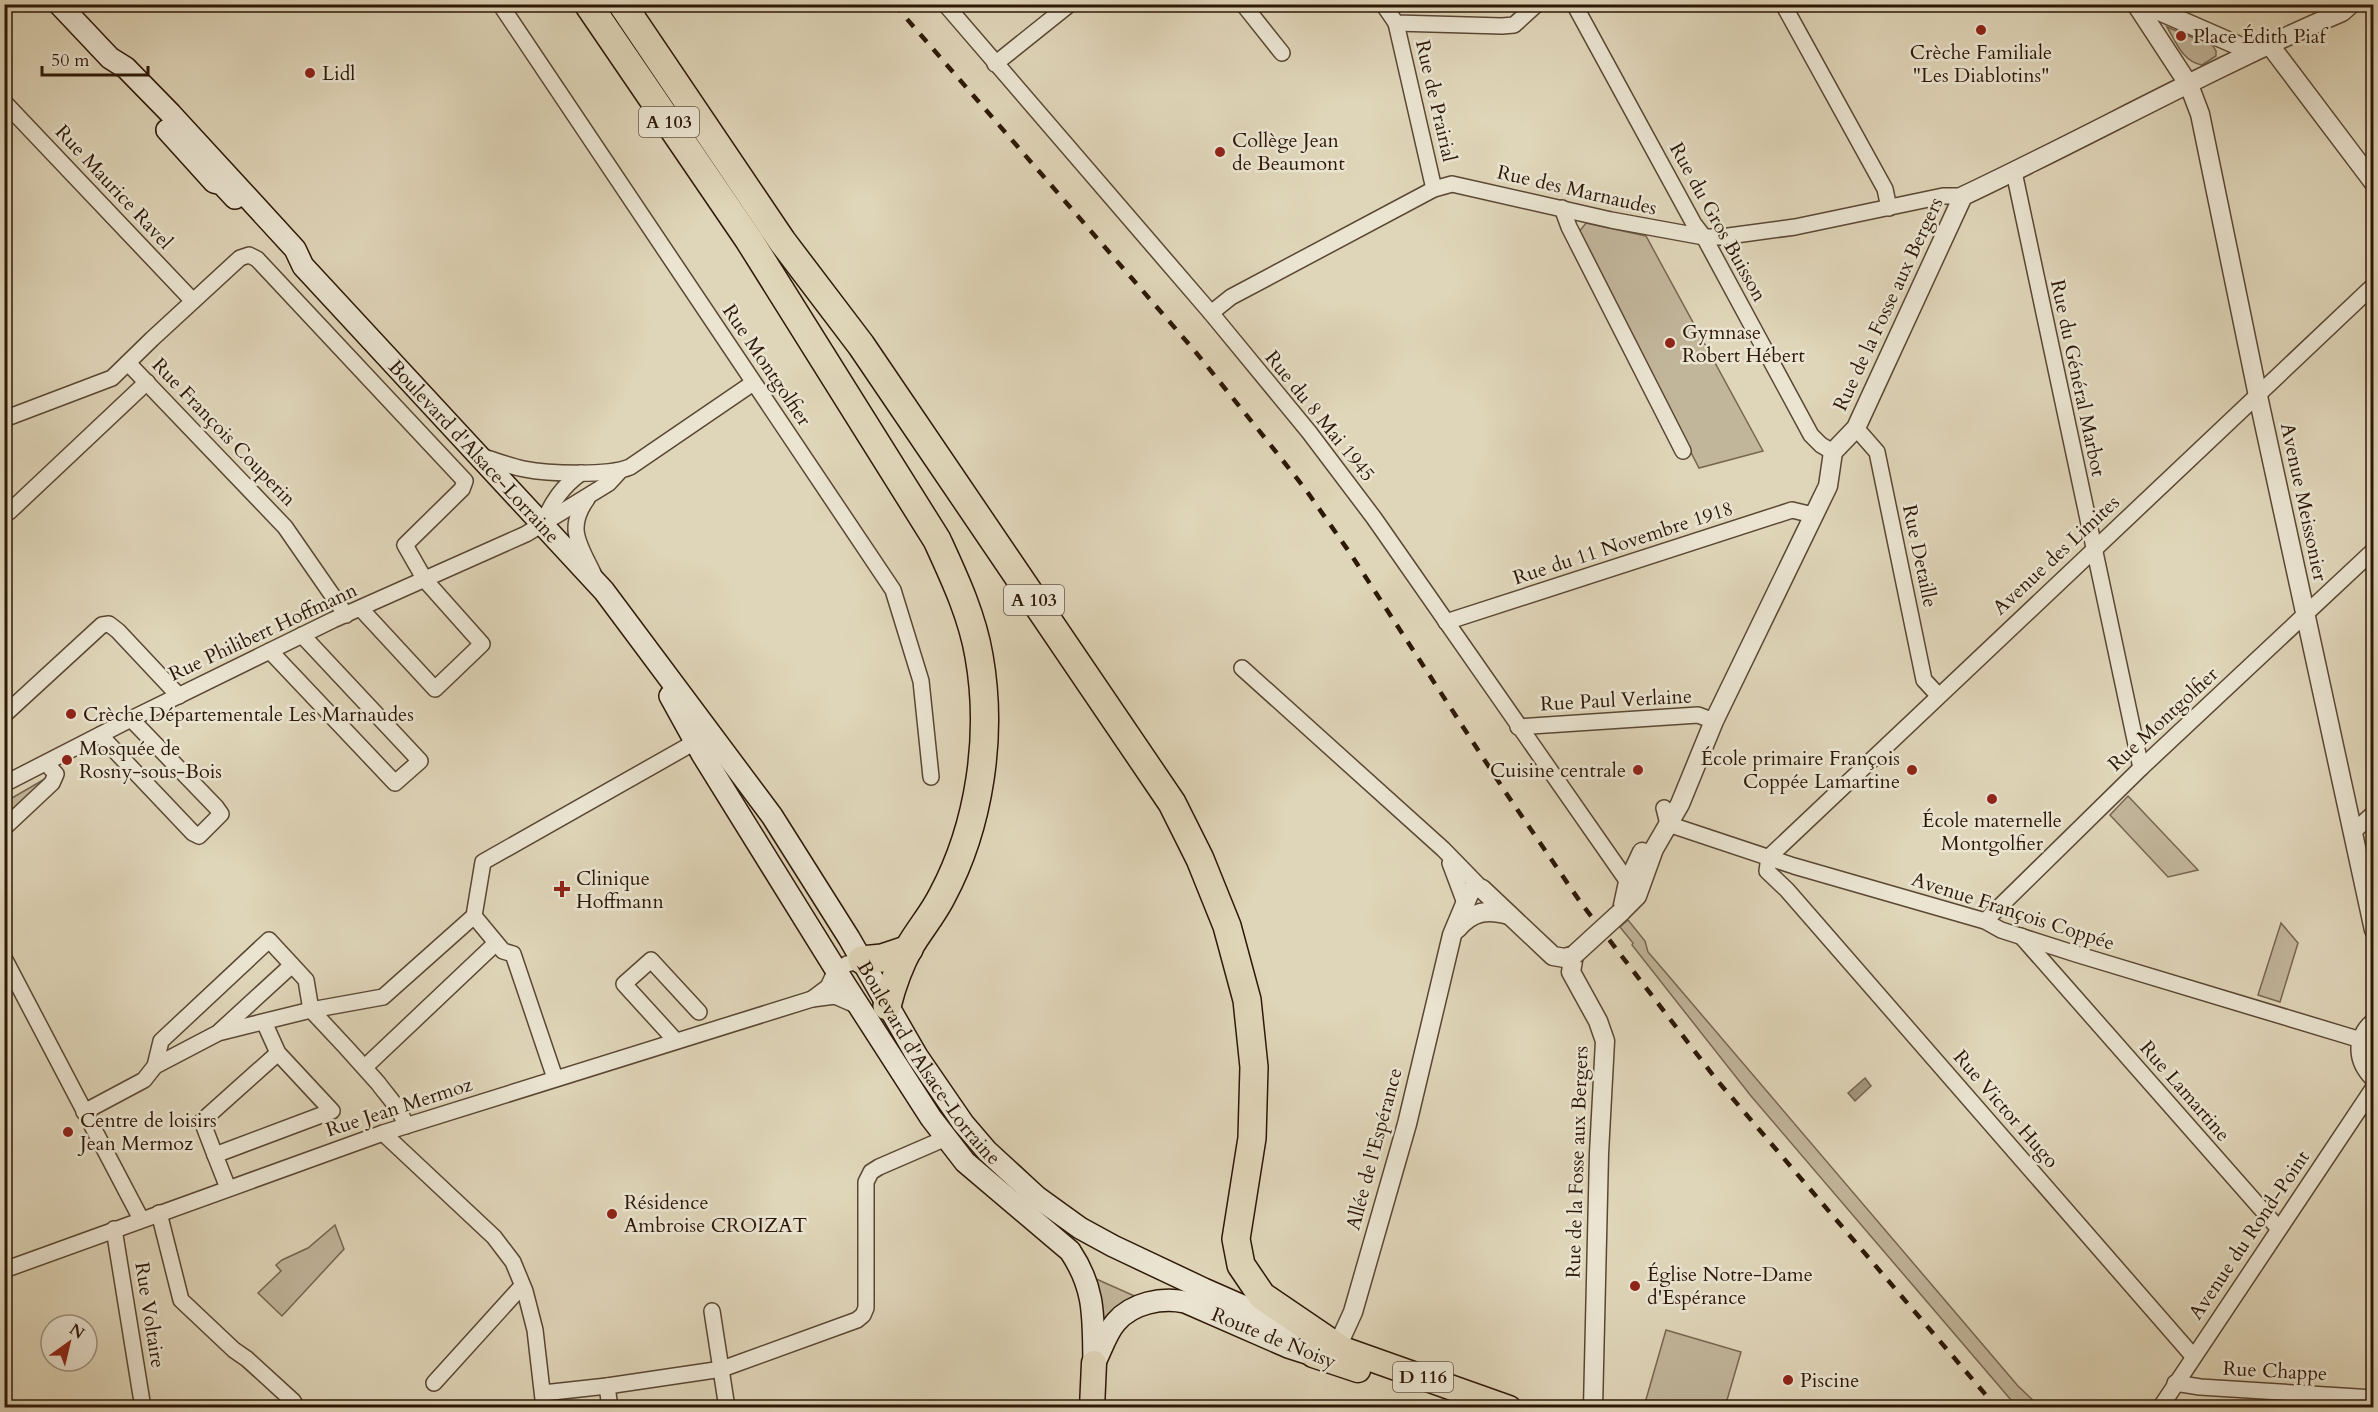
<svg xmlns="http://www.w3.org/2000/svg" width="2378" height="1412" viewBox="0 0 2378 1412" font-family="Cardo,serif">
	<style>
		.green { fill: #c1b59a; stroke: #776650; stroke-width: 1.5 }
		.water { fill: #a2957c; stroke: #73634d; stroke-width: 1.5 }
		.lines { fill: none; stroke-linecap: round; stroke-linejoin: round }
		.minor-casing { stroke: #5a4733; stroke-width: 18 }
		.tertiary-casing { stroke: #5a4733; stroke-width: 21 }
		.secondary-casing { stroke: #2d1807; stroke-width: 24 }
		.primary-casing { stroke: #2d1807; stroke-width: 27 }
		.motorway-casing { stroke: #2d1807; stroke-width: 30 }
		.minor { stroke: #eae4d1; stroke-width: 15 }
		.tertiary { stroke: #eae4d1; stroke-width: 18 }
		.secondary { stroke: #eae4d1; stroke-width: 21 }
		.primary { stroke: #dfd5b8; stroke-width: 24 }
		.motorway { stroke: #dfd5b8; stroke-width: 27 }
		.rail { stroke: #2d1807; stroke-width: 4.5; stroke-dasharray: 10 10; stroke-linecap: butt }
		.tertiary-bridge-casing { stroke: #5a4733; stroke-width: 21; stroke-linecap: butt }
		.tertiary-bridge { stroke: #eae4d1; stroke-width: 18 }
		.poi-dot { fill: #8f2418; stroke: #eae4d1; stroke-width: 2 }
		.labels { text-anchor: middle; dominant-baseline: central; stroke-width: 5; stroke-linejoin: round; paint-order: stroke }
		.shield { fill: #eae4d1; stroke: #654; stroke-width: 1.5 }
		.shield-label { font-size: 18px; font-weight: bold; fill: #2d1807 }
		.poi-label { font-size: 20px; fill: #2d1807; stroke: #eae4d1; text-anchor: start }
		.street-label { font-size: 20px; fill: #2d1807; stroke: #eae4d1 }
	</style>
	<rect width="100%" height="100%" fill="#dfd5b8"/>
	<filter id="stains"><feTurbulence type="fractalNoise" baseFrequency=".00333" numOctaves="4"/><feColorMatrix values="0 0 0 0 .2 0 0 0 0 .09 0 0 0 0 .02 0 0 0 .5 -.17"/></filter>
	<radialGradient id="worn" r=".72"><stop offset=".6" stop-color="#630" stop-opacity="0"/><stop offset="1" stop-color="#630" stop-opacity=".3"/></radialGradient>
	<g class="green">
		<path d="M2167,27L2213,46L2216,51V56L2202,65C2183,62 2176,42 2167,27Z"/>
		<path d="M1586,223L1646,236L1763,451L1699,468L1578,233Z"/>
		<path d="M50,776L5,823V802Z"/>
		<path d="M2128,796L2198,870L2168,877L2110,815Z"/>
		<path d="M1628,920L1645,941L1648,952L1661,967L2018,1386L2040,1407H2017L1751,1096L1632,945L1633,943L1620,927Z"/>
		<path d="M2281,923L2298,943L2280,1002L2258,995Z"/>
		<path d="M335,1225L344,1249L282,1316L258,1293L281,1271L276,1265L282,1260L308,1248Z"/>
		<path d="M1094,1278L1139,1298L1100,1329Z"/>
		<path d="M1666,1330L1741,1352L1725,1407H1661L1645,1403Z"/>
	</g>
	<path class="water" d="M1865,1078L1871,1086L1855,1101L1848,1093Z"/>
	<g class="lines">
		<defs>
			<g id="minor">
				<path d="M500,4L893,590L921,681L931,777"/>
				<path d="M945,4L1211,313L1309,432L1374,518L1628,882L1631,890"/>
				<path d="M1243,4L1282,53"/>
				<path d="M1383,4L1396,23L1502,26L1514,25L1537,4"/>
				<path d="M1574,4L1694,224L1704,237L1811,435L1821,445L1833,452"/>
				<path d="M1783,4L1885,189L1889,208"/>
				<path d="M1396,23L1434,189"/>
				<path d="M995,64L1070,4"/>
				<path d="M4,102L193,301"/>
				<path d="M2014,172L2141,768"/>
				<path d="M1562,208L1569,227L1683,451"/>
				<path d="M1211,313L1231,297L1434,189L1452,184L1611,220L1704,237H1721L1795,227L1943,196H1963"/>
				<path d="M128,363L285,527L346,615"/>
				<path d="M4,419L112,378L152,339L240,258L249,255L257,259L465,481L462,489L405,545L425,580L482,644L435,689L361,609"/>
				<path d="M1856,428L1877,452L1924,680L1938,695"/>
				<path d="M480,456C494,460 509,466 524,469C548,474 609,476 630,467L753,383"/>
				<path d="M587,499C566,528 579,544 593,573"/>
				<path d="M4,508L9,512L147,382"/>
				<path d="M543,523C552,502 562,487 581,473"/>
				<path d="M1446,622L1792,510L1813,515"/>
				<path d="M270,651L395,783L420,761L302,635"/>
				<path d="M1242,668L1443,849L1482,889"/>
				<path d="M4,715L102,625L109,624L118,631L179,696"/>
				<path d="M1518,727L1698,715L1714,721"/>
				<path d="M100,735L193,833L199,836L221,814L216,807L131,719"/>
				<path d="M4,784L131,719L333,620L526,534L609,483L620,471"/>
				<path d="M1664,808L1668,824L1794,866L1985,921L2001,930L2076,954L2361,1040"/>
				<path d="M4,828L52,783L56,774L46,763"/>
				<path d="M2353,832L2374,813"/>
				<path d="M1450,863L1465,903"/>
				<path d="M1985,921L2141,768L2374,550"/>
				<path d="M2021,936L2279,1229"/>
				<path d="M4,958L141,1219"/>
				<path d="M812,999L828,987L836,970L847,964L862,960"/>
				<path d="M311,1010C334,1034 356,1058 378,1083C389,1098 400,1108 406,1126"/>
				<path d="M220,1031L292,965"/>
				<path d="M676,1041L624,984L651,960L699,1012"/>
				<path d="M155,1066L161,1041L269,940L306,980L311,1010"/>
				<path d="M365,1067L496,943"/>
				<path d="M555,1078L513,954L503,951L474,916L483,862L695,742"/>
				<path d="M84,1112L144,1080L155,1066L218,1033L311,1010L383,997L474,916"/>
				<path d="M383,1133L494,1237L513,1262L525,1291L535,1330L544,1408"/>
				<path d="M215,1155L202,1121L278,1053"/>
				<path d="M228,1188L215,1155L332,1111L278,1053L264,1022"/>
				<path d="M159,1213L181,1300L234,1350L247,1359L293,1401L297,1408"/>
				<path d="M114,1229L143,1408"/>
				<path d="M4,1270L383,1133L812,999L835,996L858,1006"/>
				<path d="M712,1311L727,1408"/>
				<path d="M2193,1356L1787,890L1767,871L1769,857L2374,285"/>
				<path d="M434,1383L522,1286"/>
				<path d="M2175,1383L2200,1387L2374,1398"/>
				<path d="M607,1386L610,1408"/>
				<path d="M543,1393L607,1386L722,1369L857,1320L863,1315L866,1308V1182L871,1172L879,1167L946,1138"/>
				<path d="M2160,1408L2374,1087"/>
			</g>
			<g id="tertiary">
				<path d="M2136,4L2189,85L2200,114L2258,396L2374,930"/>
				<path d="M2143,4L2253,52"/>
				<path d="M2269,44L2374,183"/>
				<path d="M1622,910L1628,882L1642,852"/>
				<path d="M1621,912L1637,896L1654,849L1680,804L1714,721L1828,486L1833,452L1856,428L1963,196C2090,136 2213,67 2342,12L2351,4"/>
				<path d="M1457,929C1472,911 1487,909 1509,915"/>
				<path d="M1574,955L1571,972L1598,1021L1605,1041L1599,1153L1593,1408"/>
				<path d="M2374,1022C2355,1039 2357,1061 2374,1078"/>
				<path d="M1328,1353L1337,1347L1353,1312L1407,1124L1452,935L1470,892L1475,888L1482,889L1553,956L1565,958L1574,955"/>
			</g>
			<g id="secondary">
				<path id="s1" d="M59,4L110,58L126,68L171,114L295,249L303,266L604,591L772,816L849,938L917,1056L963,1123L987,1151L1037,1197L1080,1228L1113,1246L1204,1289L1295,1329"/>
				<path d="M167,130L214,182L222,184L235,198"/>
				<path d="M670,696L702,754L846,986L931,1118L965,1162L1070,1251C1096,1290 1093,1318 1094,1363"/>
				<path d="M1096,1360C1102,1348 1107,1332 1116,1322C1132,1303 1162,1297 1185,1302L1288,1347L1313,1355"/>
			</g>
			<g id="primary">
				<path d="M1337,1347L1509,1408"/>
				<path d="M1313,1355L1358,1370"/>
				<path d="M1092,1408L1094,1363"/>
			</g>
			<g id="motorway">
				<path d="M588,4L749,240L937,540C954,577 972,615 979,656C993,735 980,825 942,896C933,914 920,929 910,946C900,964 892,986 887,1006"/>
				<path d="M622,4L782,241L861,345L1172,803L1200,859L1227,926L1247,1000L1254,1067L1252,1138L1236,1239L1241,1265L1262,1296L1337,1347"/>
				<path d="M862,960L882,958L909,949"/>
			</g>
		</defs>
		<use href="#minor" class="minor-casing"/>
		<use href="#tertiary" class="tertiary-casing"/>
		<use href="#secondary" class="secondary-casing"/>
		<use href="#primary" class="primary-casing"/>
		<use href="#motorway" class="motorway-casing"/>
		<use href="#minor" class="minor"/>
		<use href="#tertiary" class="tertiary"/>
		<use href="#secondary" class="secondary"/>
		<use href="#primary" class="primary"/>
		<use href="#motorway" class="motorway"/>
		<path class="rail" d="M894,4L1194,350L1269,443L1306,490L1350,553L1506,793L1581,903L1716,1079L1997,1408"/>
		<defs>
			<path id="tertiary-bridge" d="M1574,955L1621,912"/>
		</defs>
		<use href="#tertiary-bridge" class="tertiary-bridge-casing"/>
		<use href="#tertiary-bridge" class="tertiary-bridge"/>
	</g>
	<g class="poi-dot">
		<circle cx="1981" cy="30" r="6"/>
		<circle cx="2181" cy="36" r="6"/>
		<circle cx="310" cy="73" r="6"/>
		<circle cx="1220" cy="152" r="6"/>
		<circle cx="1670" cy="343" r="6"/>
		<circle cx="71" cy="714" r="6"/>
		<circle cx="67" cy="760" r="6"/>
		<circle cx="1638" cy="770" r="6"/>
		<circle cx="1912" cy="770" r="6"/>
		<circle cx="1992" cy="799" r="6"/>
		<path d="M559 880h6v6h6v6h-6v6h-6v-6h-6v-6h6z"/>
		<circle cx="68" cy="1132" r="6"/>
		<circle cx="612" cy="1214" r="6"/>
		<circle cx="1635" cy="1286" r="6"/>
		<circle cx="1788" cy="1380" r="6"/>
	</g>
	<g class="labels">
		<g class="shield">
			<rect x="639" y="107" width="60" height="30" rx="4.5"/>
			<rect x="1004" y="585" width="60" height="30" rx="4.5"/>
			<rect x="1393" y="1362" width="60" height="30" rx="4.5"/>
		</g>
		<g class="shield-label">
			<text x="669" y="122">A 103</text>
			<text x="1034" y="600">A 103</text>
			<text x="1423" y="1377">D 116</text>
		</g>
		<g class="poi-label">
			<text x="2193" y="36">Place Édith Piaf</text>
			<text x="1981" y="52" text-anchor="middle">Crèche Familiale<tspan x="1981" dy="23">"Les Diablotins"</tspan></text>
			<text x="322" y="73">Lidl</text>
			<text x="1232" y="140">Collège Jean<tspan x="1232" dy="23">de Beaumont</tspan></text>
			<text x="1682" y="332">Gymnase<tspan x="1682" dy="23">Robert Hébert</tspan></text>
			<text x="83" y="714">Crèche Départementale Les Marnaudes</text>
			<text x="79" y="748">Mosquée de<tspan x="79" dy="23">Rosny-sous-Bois</tspan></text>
			<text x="1900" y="758" text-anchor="end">École primaire François<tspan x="1900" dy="23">Coppée Lamartine</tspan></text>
			<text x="1626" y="770" text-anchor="end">Cuisine centrale</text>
			<text x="1992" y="820" text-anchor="middle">École maternelle<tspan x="1992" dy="23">Montgolfier</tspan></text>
			<text x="576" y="878">Clinique<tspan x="576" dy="23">Hoffmann</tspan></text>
			<text x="80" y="1120">Centre de loisirs<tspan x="80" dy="23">Jean Mermoz</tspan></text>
			<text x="624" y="1202">Résidence<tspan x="624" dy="23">Ambroise CROIZAT</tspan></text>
			<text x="1647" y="1274">Église Notre-Dame<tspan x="1647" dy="23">d'Espérance</tspan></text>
			<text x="1800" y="1380">Piscine</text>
		</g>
		<g class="street-label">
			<text transform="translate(1436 101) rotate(77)">Rue de Prairial</text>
			<text transform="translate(114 187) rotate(47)">Rue Maurice Ravel</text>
			<text transform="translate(1577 190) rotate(13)">Rue des Marnaudes</text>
			<text transform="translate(1718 222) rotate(61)">Rue du Gros Buisson</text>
			<text transform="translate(1888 304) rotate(-65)">Rue de la Fosse aux Bergers</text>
			<text transform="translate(767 365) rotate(56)">Rue Montgolfier</text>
			<text transform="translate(2078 378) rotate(78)">Rue du Général Marbot</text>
			<text transform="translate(1320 416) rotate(51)">Rue du 8 Mai 1945</text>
			<text transform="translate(224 432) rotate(46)">Rue François Couperin</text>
			<text stroke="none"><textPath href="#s1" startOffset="612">Boulevard d'Alsace-Lorraine</textPath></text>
			<text transform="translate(2304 502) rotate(78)">Avenue Meissonier</text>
			<text transform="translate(1623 543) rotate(-18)">Rue du 11 Novembre 1918</text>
			<text transform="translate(2056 555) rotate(-43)">Avenue des Limites</text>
			<text transform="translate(1920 556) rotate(78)">Rue Detaille</text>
			<text transform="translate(263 632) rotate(-25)">Rue Philibert Hoffmann</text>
			<text transform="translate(1616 700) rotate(-3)">Rue Paul Verlaine</text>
			<text transform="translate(2163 719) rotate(-43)">Rue Montgolfier</text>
			<text transform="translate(2013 911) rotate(18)">Avenue François Coppée</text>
			<text stroke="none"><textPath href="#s1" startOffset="1376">Boulevard d'Alsace-Lorraine</textPath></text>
			<text transform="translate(2185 1091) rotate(49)">Rue Lamartine</text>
			<text transform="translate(399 1107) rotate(-18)">Rue Jean Mermoz</text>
			<text transform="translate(2006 1109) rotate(49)">Rue Victor Hugo</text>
			<text transform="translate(1374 1149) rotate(-75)">Allée de l'Espérance</text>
			<text transform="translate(1577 1162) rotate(-88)">Rue de la Fosse aux Bergers</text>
			<text transform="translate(2249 1235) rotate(-56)">Avenue du Rond-Point</text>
			<text transform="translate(150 1315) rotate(81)">Rue Voltaire</text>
			<text transform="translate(1274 1338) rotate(22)">Route de Noisy</text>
			<text transform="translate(2275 1371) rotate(3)">Rue Chappe</text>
		</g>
	</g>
	<rect width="2378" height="1412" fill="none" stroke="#dfd5b8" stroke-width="24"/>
	<rect x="6" y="6" width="2366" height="1400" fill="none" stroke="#2d1807" stroke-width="3"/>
	<rect x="12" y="12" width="2354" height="1388" fill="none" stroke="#2d1807" stroke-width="1.5"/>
	<g transform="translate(69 1343) rotate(34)"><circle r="28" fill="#eae4d1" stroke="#9e9280" stroke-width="1.5"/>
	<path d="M0-4.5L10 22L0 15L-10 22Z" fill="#8f2418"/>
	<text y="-9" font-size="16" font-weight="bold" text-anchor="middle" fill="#2d1807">N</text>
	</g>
	<path d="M42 66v9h106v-9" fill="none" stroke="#2d1807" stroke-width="3"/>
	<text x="51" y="66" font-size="18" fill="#2d1807" stroke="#eae4d1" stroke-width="4.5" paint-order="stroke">50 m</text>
	<rect width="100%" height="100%" filter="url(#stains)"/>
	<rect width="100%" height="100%" fill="url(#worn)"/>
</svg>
